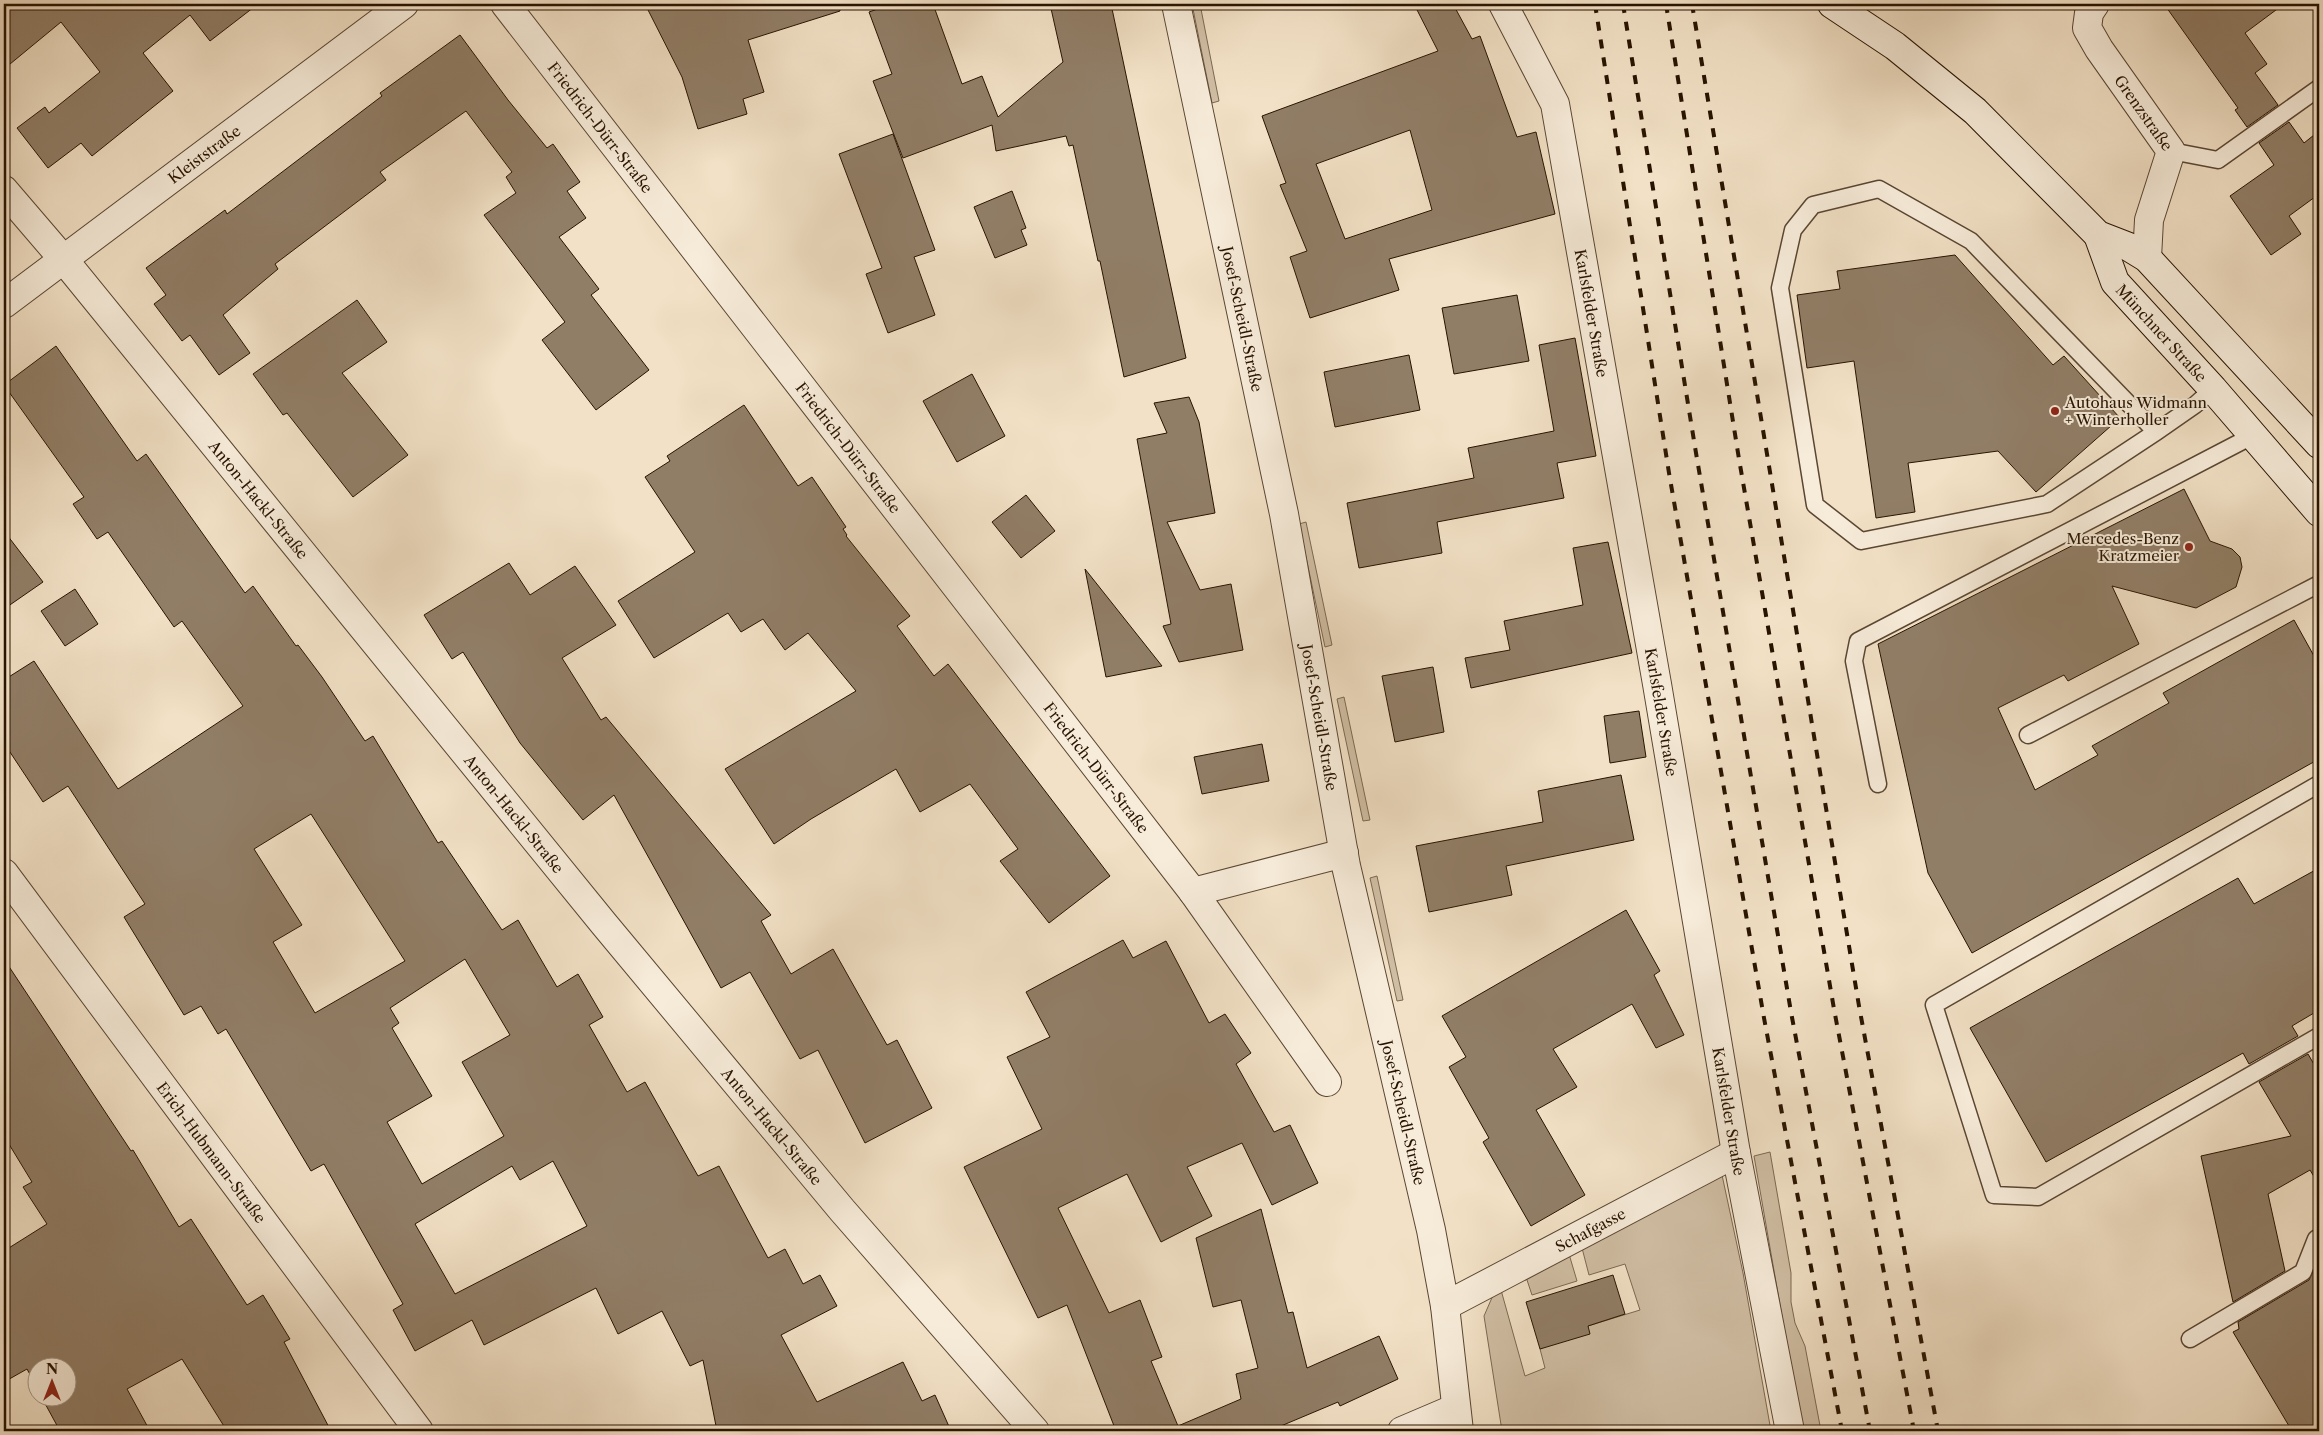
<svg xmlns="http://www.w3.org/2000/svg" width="2323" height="1435" viewBox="0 0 2323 1435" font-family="'Libre Caslon Text',serif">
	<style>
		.green { fill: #d0bea4; stroke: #7c6852 }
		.building { fill: #917e67; stroke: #281300; fill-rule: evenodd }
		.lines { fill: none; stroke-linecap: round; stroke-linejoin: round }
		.lane-casing { stroke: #5a4632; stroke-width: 19 }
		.street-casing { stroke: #5a4632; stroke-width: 30 }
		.secondary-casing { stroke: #281300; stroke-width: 30 }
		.lane { stroke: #f7ecda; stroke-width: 16 }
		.street { stroke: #f7ecda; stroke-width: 28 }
		.secondary { stroke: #f7ecda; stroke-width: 28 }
		.rail { stroke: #281300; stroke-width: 4; stroke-dasharray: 9 9; stroke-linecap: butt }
		.poi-dot { fill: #8f2418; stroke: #f7ecda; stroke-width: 2 }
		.labels { text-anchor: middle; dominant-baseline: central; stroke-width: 4; stroke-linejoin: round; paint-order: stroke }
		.street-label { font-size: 15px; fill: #281300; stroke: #f7ecda }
		.poi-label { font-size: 15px; fill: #281300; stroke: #f7ecda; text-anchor: start }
	</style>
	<rect width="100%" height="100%" fill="#f2e1c6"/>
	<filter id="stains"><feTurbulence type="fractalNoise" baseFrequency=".004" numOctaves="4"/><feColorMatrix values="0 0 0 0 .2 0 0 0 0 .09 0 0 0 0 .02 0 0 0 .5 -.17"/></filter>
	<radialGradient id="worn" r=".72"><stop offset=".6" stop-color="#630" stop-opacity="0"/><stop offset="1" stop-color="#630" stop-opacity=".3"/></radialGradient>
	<g class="green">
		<path d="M1192,4H1200L1219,101L1212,103Z"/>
		<path d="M1306,522L1332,645L1325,647L1299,524Z"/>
		<path d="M1344,697L1370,820L1363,821L1337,699Z"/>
		<path d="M1377,876L1403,1000L1397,1001L1370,878Z"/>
		<path d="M1770,1152L1791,1273V1302L1795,1323L1805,1346L1821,1431H1802L1754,1156Z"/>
		<path d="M1722,1175L1743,1273L1771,1431H1502L1484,1316L1494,1293L1501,1290L1525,1376L1545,1368L1540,1349L1588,1326L1640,1310L1625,1264L1589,1275L1582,1248Z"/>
		<path d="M1569,1254L1577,1281L1532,1295L1526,1277Z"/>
	</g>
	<g class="building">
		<path d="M4,4H258L210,41L190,15L143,53L173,91L92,156L81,143L48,168L17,128L45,107L49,113L100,72L61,22L4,69Z"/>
		<path d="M645,4H839L840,11L748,40L764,92L743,99L747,114L698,129L682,77Z"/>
		<path d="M892,4H933L962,84L982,76L998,117L1063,62L1050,4H1111L1186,358L1124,377L1100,261H1098L1073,145L1069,146L1066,136L996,151L992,125L903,158L873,81L892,74L869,12Z"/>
		<path d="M1414,4H1453L1472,39L1480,36L1517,137L1536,132L1555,214L1389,259L1399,290L1310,318L1290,257L1307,251L1280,185L1286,183L1262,116L1438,51ZM1410,130L1432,210L1345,239L1316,164Z"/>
		<path d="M2164,4H2284L2245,33L2267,64L2255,73L2278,105L2247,127L2235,110L2238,108Z"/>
		<path d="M460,35L508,100L547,148L553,144L580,182L567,191L586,218L559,237L599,289L591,295L649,370L596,410L542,340L565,322L484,215L516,193L506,177L512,172L466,111L380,172L386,180L275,264L278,269L223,315L250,353L219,375L190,335L182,341L154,304L166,295L146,268L225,210L227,214L382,96L380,93Z"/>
		<path d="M2289,122L2304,143L2319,131V194L2289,216L2301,234L2271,255L2230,196L2274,165L2259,143Z"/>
		<path d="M893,134L935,250L914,257L935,315L888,333L866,274L882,268L839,154Z"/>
		<path d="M1012,191L1026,228L1021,230L1027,245L995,258L974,207Z"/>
		<path d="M1955,255L2053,365L2064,356L2120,418L2036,492L1998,451L1908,463L1915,512L1876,518L1854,361L1807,368L1797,295L1840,289L1837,271Z"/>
		<path d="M1517,295L1529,361L1454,374L1442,308Z"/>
		<path d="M357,300L387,342L342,373L408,455L353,497L287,413L283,415L253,374Z"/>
		<path d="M1575,338L1596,456L1557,463L1564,498L1437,522L1442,553L1359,568L1347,503L1474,478L1468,448L1554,431L1539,345Z"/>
		<path d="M56,346L137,461L146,454L245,593L253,586L296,646L298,645L322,677L365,741L373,736L438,843L442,841L502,930L518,920L557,987L578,974L603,1017L589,1025L627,1092L645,1082L698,1176L719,1166L768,1258L785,1249L803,1284L820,1275L837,1306L781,1335L817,1402L903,1362L922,1401L935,1395L951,1431H717L703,1360L690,1366L662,1311L618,1334L596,1288L484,1345L472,1320L415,1351L393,1310L403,1304L324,1164L311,1171L226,1029L218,1034L201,1006L184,1015L124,917L145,904L68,786L43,802L4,743V680L34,661L118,789L243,706L182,621L174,627L108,532L97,539L73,504L84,497L4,385ZM311,814L405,961L315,1013L273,942L302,925L254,849ZM465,959L510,1035L462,1062L504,1136L422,1184L387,1122L432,1096L392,1028L399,1023L390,1008ZM553,1161L587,1226L455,1294L415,1224L512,1166L520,1180Z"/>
		<path d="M1409,355L1420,410L1335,427L1324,372Z"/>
		<path d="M972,374L1005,436L957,462L923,401Z"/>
		<path d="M1189,397L1199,422L1215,513L1167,522L1200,590L1231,584L1243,650L1179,662L1163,626L1171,624L1137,439L1167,433L1154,403Z"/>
		<path d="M744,405L798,486L812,477L846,527L843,529L847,535L846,536L910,616L897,626L934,676L948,664L1110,876L1049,923L1000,861L1018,849L970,784L920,812L896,769L811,819L774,844L725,769L856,691L808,633L785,650L763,619L741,632L728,613L654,658L618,601L695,552L645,477L670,461L667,456Z"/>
		<path d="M2184,489L2210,541L2232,549L2240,557L2242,567L2236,587L2196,608L2112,586L2139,644L2068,681L2064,675L1998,708L2035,790L2098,755L2092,746L2169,703L2163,693L2294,620L2319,665V759L1972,953L1928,873L1878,644Z"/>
		<path d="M1026,495L1055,531L1021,558L992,522Z"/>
		<path d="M4,531L43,582L4,609Z"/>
		<path d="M1608,542L1632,653L1471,688L1465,658L1510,650L1504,621L1583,605L1573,548Z"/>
		<path d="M509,563L530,595L575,566L616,625L562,658L601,720L606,717L771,915L761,921L791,974L833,949L887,1045L897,1040L932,1108L865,1143L818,1050L800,1059L750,972L721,988L614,795L583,820L520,743L463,652L452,659L424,615Z"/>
		<path d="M1085,569L1162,666L1106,677Z"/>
		<path d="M75,589L98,624L65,646L41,611Z"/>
		<path d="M1433,667L1444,732L1395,742L1382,676Z"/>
		<path d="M1639,711L1646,757L1610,763L1604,716Z"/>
		<path d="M1262,744L1269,781L1202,794L1194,757Z"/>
		<path d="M1621,775L1634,840L1506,866L1512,895L1429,912L1416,846L1543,822L1538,791Z"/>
		<path d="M2319,868V1010L2292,1026L2298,1036L2249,1064L2243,1053L2046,1162L1970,1028L2238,878L2254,904Z"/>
		<path d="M1626,910L1660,971L1654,975L1684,1035L1656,1048L1632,1004L1553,1049L1577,1087L1536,1110L1585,1195L1531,1226L1483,1142L1489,1138L1449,1067L1466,1057L1442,1016Z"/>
		<path d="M1123,940L1133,958L1166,941L1209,1023L1225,1014L1251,1053L1236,1064L1274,1132L1290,1125L1318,1183L1272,1205L1242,1143L1187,1167L1212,1216L1161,1242L1127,1174L1058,1208L1109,1313L1140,1300L1162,1357L1151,1361L1178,1426L1241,1399L1236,1374L1258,1368L1241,1300L1213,1307L1196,1238L1261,1209L1288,1313L1293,1312L1307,1368L1379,1336L1398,1379L1340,1406L1338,1402L1269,1431H1116L1067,1305L1038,1318L964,1167L1042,1129L1007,1057L1050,1037L1026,992Z"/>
		<path d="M4,959L131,1151L133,1150L179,1227L191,1219L247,1305L263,1295L290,1339L284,1342L331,1431H227L182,1359L127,1389L150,1431H60L42,1398H68V1368H38V1389L27,1369L4,1382V1251L47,1224L23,1187L32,1182L4,1136Z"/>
		<path d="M2308,1054L2319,1073V1185L2310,1170L2268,1194L2285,1271L2233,1302L2201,1156L2291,1136L2259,1082Z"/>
		<path d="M2319,1258V1431H2292L2233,1332L2239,1329L2238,1322L2309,1280Z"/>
		<path d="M1613,1275L1625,1314L1588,1326L1590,1334L1540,1349L1526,1302Z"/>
	</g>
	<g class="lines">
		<defs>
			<g id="lane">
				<path d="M2171,151L2218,160L2319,88"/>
				<path d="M2156,432L1971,241L1879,189L1813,205L1793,230L1780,288L1815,505L1861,541L2047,504L2156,432L2195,405L2213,389"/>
				<path d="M2028,735L2319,584"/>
				<path d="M1878,784L1854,661L1858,641L2254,435"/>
				<path d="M2319,784L1934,1005L1994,1195L2038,1197L2319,1036"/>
				<path d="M2190,1339L2303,1272L2316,1239L2319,1237"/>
			</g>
			<g id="street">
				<path id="s1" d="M505,4L1193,892L1327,1082"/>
				<path id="s2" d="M1176,4L1284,514L1346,866L1431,1230L1445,1306L1459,1431"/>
				<path id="s3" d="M1503,4L1555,104L1657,684L1736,1153L1790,1431"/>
				<path id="s4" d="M2095,4L2089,13L2087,28L2099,49L2171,151L2149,220L2147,258"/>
				<path id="s5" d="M4,190L64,260L604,924L842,1210L1035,1431"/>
				<path id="s6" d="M4,304L404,4"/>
				<path id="s7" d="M4,873L419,1431"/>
				<path d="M1193,892L1344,853"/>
				<path id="s8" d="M1445,1306L1736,1153"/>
				<path d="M1402,1431L1456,1408"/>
			</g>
			<g id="secondary">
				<path d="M1832,4L1895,46L1975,111L2098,235L2129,247L2147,258L2319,444"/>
				<path id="s9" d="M2098,235L2115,282L2213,389L2319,512"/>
			</g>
		</defs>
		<use href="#lane" class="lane-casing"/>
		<use href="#street" class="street-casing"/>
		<use href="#secondary" class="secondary-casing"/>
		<use href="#lane" class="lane"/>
		<use href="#street" class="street"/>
		<use href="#secondary" class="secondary"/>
		<g class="rail">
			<path d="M1595,4L1669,473L1764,1018L1842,1431"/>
			<path d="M1623,4L1695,447L1791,1012L1870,1431"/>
			<path d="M1666,4L1739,459L1834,1009L1914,1431"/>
			<path d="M1692,4L1859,1006L1938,1431"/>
		</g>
	</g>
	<g class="poi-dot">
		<circle cx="2055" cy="411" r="5"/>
		<circle cx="2189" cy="547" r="5"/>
	</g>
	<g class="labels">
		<g class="street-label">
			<text stroke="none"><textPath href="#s4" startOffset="128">Grenzstraße</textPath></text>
			<text stroke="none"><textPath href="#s1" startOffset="156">Friedrich-Dürr-Straße</textPath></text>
			<text stroke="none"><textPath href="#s6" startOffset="250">Kleiststraße</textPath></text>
			<text stroke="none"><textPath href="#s3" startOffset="325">Karlsfelder Straße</textPath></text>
			<text stroke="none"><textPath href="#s2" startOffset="322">Josef-Scheidl-Straße</textPath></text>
			<text stroke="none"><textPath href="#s9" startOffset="119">Münchner Straße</textPath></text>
			<text stroke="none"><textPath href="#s1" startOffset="561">Friedrich-Dürr-Straße</textPath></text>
			<text stroke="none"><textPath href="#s5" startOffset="401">Anton-Hackl-Straße</textPath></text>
			<text stroke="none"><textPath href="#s3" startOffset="730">Karlsfelder Straße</textPath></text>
			<text stroke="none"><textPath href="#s2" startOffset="728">Josef-Scheidl-Straße</textPath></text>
			<text stroke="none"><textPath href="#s1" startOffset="966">Friedrich-Dürr-Straße</textPath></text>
			<text stroke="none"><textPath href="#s5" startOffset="806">Anton-Hackl-Straße</textPath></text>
			<text stroke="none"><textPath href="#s3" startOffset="1135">Karlsfelder Straße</textPath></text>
			<text stroke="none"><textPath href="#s2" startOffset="1132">Josef-Scheidl-Straße</textPath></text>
			<text stroke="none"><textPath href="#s5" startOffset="1211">Anton-Hackl-Straße</textPath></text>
			<text stroke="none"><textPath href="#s7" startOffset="348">Erich-Hubmann-Straße</textPath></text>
			<text stroke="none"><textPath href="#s8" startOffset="164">Schafgasse</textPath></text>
		</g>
		<g class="poi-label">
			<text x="2065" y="402">Autohaus Widmann<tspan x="2065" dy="17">+ Winterholler</tspan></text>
			<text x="2179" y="538" text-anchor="end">Mercedes-Benz<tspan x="2179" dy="17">Kratzmeier</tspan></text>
		</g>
	</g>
	<rect width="2323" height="1435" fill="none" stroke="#f2e1c6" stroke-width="20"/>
	<rect x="5" y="5" width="2313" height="1425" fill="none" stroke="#281300" stroke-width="2.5"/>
	<rect x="10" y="10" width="2303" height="1415" fill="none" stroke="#281300"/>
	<g transform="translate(52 1382)"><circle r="24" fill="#f7ecda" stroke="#a49583"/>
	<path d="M0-4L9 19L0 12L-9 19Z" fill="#8f2418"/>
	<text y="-8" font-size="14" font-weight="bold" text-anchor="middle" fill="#281300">N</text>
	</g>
	<rect width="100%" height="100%" filter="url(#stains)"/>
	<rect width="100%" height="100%" fill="url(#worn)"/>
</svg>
